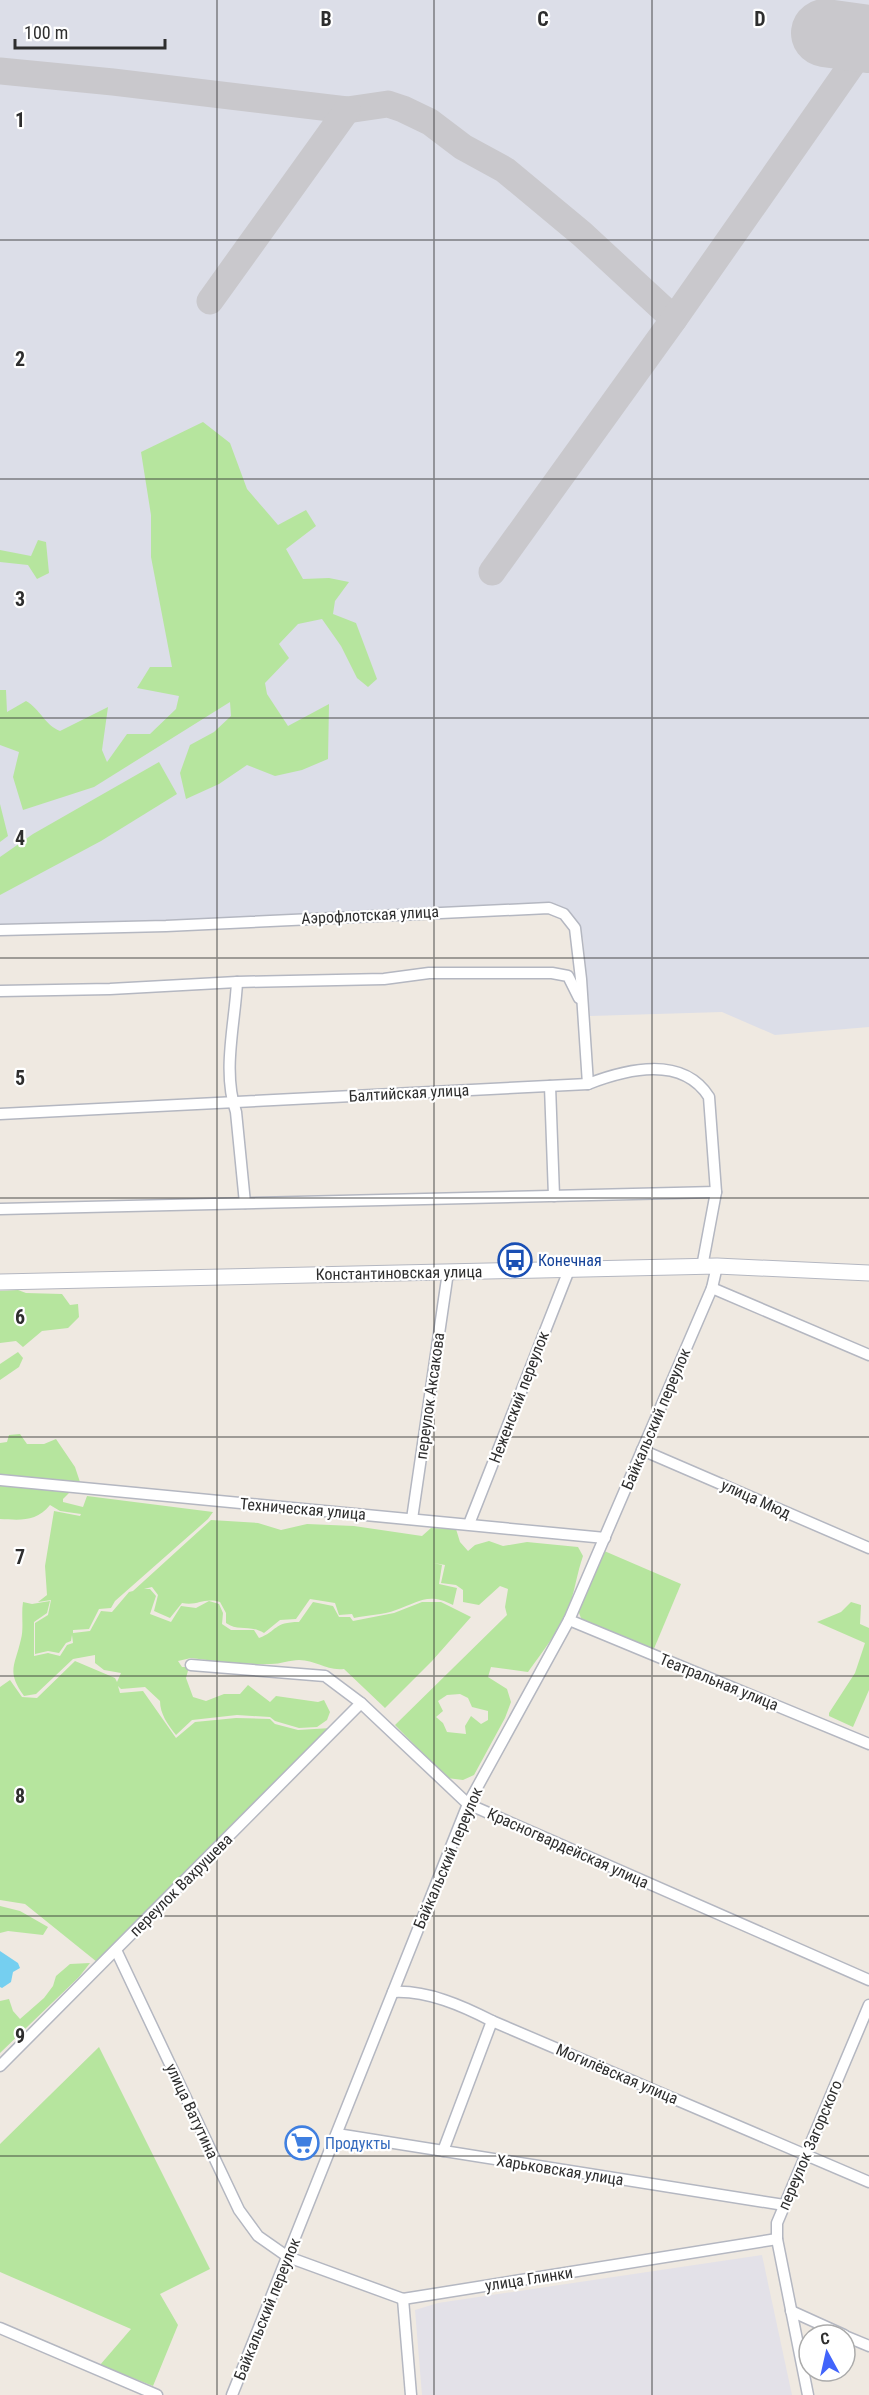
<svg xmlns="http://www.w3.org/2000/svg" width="869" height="2395" viewBox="0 0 869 2395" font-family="'Roboto Condensed',sans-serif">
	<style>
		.industrial { fill: #e3e1e8 }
		.airport { fill: #dcdee8 }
		.green { fill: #b6e59e; fill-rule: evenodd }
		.water { fill: #75cff0 }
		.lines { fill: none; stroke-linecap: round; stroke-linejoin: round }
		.taxiway { stroke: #c9c8cc; stroke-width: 27 }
		.runway { stroke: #c9c8cc; stroke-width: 68 }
		.street-casing { stroke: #b4b7c1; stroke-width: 13 }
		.secondary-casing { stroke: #b4b7c1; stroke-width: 17 }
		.street { stroke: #fff; stroke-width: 10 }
		.secondary { stroke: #fff; stroke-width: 15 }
		.grid { fill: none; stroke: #2e2e2e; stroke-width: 1.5; stroke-opacity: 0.55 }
		.labels { text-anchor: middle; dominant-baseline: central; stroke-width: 4.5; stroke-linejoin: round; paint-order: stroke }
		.street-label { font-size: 16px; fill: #2e2e2e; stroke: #fff }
		.transit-label { font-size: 16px; fill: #164399; stroke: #fff; text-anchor: start }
		.shop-label { font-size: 16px; fill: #366cbe; stroke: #fff; text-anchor: start }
		.grid-label { font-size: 20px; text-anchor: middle; font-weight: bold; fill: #2e2e2e; stroke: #fff; stroke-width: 4.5; stroke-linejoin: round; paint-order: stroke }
	</style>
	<rect width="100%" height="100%" fill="#efe9e1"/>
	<path class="industrial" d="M762,2255L792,2395H422L415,2310L438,2303Z"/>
	<path class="airport" d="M0,0H869V1027L775,1035L722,1012L590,1016L583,939L578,926L533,905L0,927Z"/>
	<g class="green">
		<path d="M203,422L230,443L247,489L278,525L306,510L316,526L286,549L303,579L329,578L349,582L335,601L333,614L356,623L377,679L368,687L357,678L341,646L322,619L298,624L279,644L289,658L265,683L267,694L288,726L329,704L328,759L302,770L275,776L247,765L219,784L186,799L180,773L190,745L214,732L231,716L230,702L94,787L23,810L13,777L19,752L0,745V690H6L7,712L26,701C40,709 45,725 60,731L108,707L102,750L107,762L127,734H150L176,709L179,696L137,688L150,667H172L151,557V515L141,452Z"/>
		<path d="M38,540L46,542L49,573L37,579L28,565L0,562V550L31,556Z"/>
		<path d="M159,762L177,794L101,841L0,895V857L33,834Z"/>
		<path d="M0,804L8,836L0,842Z"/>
		<path d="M18,1290L26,1293L62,1294L70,1305L78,1304L79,1317L68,1328L42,1331L23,1347L16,1341L0,1343V1291Z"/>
		<path d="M18,1352L23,1358L19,1367L0,1380V1364Z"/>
		<path d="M20,1434L27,1444H44L56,1439L75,1467L80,1482L63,1499V1502L83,1507L87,1496L213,1512L208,1519L115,1601L111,1608L99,1609L89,1629L73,1630V1633L90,1631L101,1611L112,1612L129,1592L133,1591L211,1520L258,1523L281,1530L307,1524L354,1526L422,1536L431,1528L456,1529L460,1542L468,1551L475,1545L489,1541L503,1546L527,1542L578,1547L583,1556C577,1573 575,1590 569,1607C560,1630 542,1652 528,1672L491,1667L488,1677L507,1689L511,1702L505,1718L474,1775L463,1780L447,1778L395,1725L507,1615L505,1607L508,1589L500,1586L479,1605L463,1602V1590L456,1585L441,1583L445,1565L434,1563L442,1565L439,1584L457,1588L453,1605C428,1592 419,1602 396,1610C383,1615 367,1615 354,1618L352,1614L339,1615L335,1603L310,1599L296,1619L280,1620L264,1633C249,1624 239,1632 226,1623V1613L220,1602C203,1597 199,1606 182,1603L170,1618L154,1611L158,1595L152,1587L144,1589H150L156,1596L150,1614L171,1622L181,1606L196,1608L209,1601L219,1604L223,1613L222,1624L231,1630H254L259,1638C278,1631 273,1622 299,1622L313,1602L333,1606L339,1617H350L353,1621L394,1613L422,1602H441L471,1617L432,1661L385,1708L344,1669C326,1671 316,1660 299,1660C290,1660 280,1664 271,1664C245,1665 217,1661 191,1658L178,1661L182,1667H189L186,1678L193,1697L206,1701L224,1694H240L248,1685L270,1702L276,1696L318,1702L324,1700L330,1712L327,1720L317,1727L299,1728L275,1721L270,1717L237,1715L192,1720L176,1735C168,1725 160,1714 160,1701L145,1687L121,1689L118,1686L120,1693L143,1691L176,1738L195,1722L236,1718L270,1719L275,1724L298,1730L331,1728L97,1962L25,1904L0,1900V1687L10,1680L22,1697L37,1698L75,1661L115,1678L117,1682L121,1673L104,1670L95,1663V1655L73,1659L36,1694L24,1696C6,1671 15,1666 21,1639C24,1628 21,1614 23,1602L32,1604L50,1601L47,1613L34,1622V1656L48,1653L60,1656L67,1645L73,1643L72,1635L71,1641L66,1643L59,1653L48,1651L35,1654V1623L48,1615L51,1600L38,1602L47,1595L45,1566L54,1511L80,1516L81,1514L60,1511L50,1505C36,1522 21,1520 0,1519V1443L7,1442L9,1435ZM460,1694L468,1698L472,1707L488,1711V1720L481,1724L471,1716L465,1726L466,1734L447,1732L443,1723L436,1717L443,1711L438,1701L447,1695Z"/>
		<path d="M602,1550L681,1584L653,1651L582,1621L578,1610Z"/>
		<path d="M851,1602L861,1605L860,1624L869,1628V1690L853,1727L829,1716V1713L855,1673L865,1643L817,1622L841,1612Z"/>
		<path d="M0,1906L20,1911L48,1927L43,1935L8,1931L0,1933Z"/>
		<path d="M90,1963L79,1977L0,2053V2001L9,1999L13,2011L20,2019L44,1998L53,1986L56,1976L70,1964Z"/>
		<path d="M99,2047L210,2269L160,2294L178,2325L153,2386L100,2365L131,2329L0,2272V2144Z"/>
	</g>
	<path class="water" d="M0,1951L18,1963L20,1968L13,1972L11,1982L2,1988L0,1987Z"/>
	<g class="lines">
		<g class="taxiway">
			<path d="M0,71L113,82L347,110L388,104L403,109L430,122L463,147L505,170L582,234L674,319"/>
			<path d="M210,301L347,110"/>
			<path d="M492,572L674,319L869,40"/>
		</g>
		<path class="runway" d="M825,33L869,39"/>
		<defs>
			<g id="street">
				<path d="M0,930L166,926L549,908L564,914L575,928L581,979L588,1084"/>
				<path d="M237,982C235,1024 222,1071 236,1112L245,1203"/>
				<path d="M0,991L110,989L237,982L384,979L429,973H552L568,976L579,998"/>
				<path d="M550,1086L554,1196"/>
				<path d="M0,1114L588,1084C627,1069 682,1055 709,1097L716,1192L702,1267"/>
				<path d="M0,1209L716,1192"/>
				<path d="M712,1288L869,1355"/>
				<path d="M642,1450L869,1548"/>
				<path d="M0,1480L605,1538"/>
				<path d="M412,1519L448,1272"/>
				<path d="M469,1524L569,1270"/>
				<path d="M569,1620L869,1744"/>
				<path d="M191,1665L325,1676L361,1703L468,1804L869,1980"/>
				<path d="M116,1950L239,2210L258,2236L288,2257L403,2299L777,2239"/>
				<path d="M393,1992C427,1990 463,2006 492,2021L869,2182"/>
				<path d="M0,2066L361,1703"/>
				<path d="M337,2134L784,2205"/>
				<path d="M443,2151L492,2021"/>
				<path d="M403,2299L411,2395"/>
				<path d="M791,2311L844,2335"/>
				<path d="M0,2328L157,2395"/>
				<path d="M845,2336L869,2346"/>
				<path d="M232,2395L468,1804L569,1620L712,1288L717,1266"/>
				<path d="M808,2395L777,2239V2223L869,2005"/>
			</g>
			<path id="secondary" d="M0,1282L717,1266L869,1273"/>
		</defs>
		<use href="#street" class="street-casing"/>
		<use href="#secondary" class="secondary-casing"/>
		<use href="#street" class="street"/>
		<use href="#secondary" class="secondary"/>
	</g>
	<path class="grid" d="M217,0V2395M434,0V2395M652,0V2395M0,240H869M0,479H869M0,718H869M0,958H869M0,1198H869M0,1437H869M0,1676H869M0,1916H869M0,2156H869"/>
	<defs>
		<symbol id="bus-ring" viewBox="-11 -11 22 22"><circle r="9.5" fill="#fff" stroke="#1a4fb4" stroke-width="1.5"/><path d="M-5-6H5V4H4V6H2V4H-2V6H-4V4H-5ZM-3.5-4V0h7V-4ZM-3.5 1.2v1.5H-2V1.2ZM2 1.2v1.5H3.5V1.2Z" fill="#1a4fb4"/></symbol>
		<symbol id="supermarket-ring" viewBox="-11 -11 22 22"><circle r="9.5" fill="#fff" stroke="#3f7fe0" stroke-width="1.5"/><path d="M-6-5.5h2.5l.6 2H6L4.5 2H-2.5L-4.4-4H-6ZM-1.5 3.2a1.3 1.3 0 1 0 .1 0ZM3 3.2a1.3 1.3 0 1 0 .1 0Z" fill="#3f7fe0"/></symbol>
	</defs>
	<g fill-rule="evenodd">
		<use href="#bus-ring" x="496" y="1241" width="38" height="38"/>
		<use href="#supermarket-ring" x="283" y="2124" width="38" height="38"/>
	</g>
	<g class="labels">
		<g class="street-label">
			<text transform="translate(370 915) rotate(-3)">Аэрофлотская улица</text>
			<text transform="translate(409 1093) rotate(-3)">Балтийская улица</text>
			<text transform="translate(399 1273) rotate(-1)">Константиновская улица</text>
			<text transform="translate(430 1396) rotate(-82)">переулок Аксакова</text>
			<text transform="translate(519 1397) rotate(-69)">Неженский переулок</text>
			<text transform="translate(656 1419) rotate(-67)">Байкальский переулок</text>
			<text transform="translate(756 1499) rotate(24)">улица Мюд</text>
			<text transform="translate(303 1509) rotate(5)">Техническая улица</text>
			<text transform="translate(719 1682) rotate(22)">Театральная улица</text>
			<text transform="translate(568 1848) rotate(24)">Красногвардейская улица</text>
			<text transform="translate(448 1858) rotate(-67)">Байкальский переулок</text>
			<text transform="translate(181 1885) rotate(-45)">переулок Вахрушева</text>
			<text transform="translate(617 2074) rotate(23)">Могилёвская улица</text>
			<text transform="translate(192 2111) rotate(65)">улица Ватутина</text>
			<text transform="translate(810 2145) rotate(-67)">переулок Загорского</text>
			<text transform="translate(560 2170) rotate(9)">Харьковская улица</text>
			<text transform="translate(529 2279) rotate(-9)">улица Глинки</text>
			<text transform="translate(267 2309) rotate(-68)">Байкальский переулок</text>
		</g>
		<g class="transit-label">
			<text x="538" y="1260">Конечная</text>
		</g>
		<g class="shop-label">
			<text x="325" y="2143">Продукты</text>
		</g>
	</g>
	<g class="grid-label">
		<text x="326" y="26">B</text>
		<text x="543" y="26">C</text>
		<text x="760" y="26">D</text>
		<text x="20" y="127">1</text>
		<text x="20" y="366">2</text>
		<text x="20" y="606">3</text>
		<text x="20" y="845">4</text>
		<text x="20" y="1085">5</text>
		<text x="20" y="1324">6</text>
		<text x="20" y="1564">7</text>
		<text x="20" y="1803">8</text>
		<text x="20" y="2043">9</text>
	</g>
	<g transform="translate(827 2353) rotate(352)"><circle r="28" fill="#ffffff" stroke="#ababab" stroke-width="1.5"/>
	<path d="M0-4.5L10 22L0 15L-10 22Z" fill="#4264fb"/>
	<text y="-9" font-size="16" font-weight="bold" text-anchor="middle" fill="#2e2e2e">С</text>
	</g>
	<path d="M15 39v9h150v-9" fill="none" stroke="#2e2e2e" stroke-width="3"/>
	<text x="24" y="39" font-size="18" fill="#2e2e2e" stroke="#ffffff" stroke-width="4.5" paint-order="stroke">100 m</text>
</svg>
